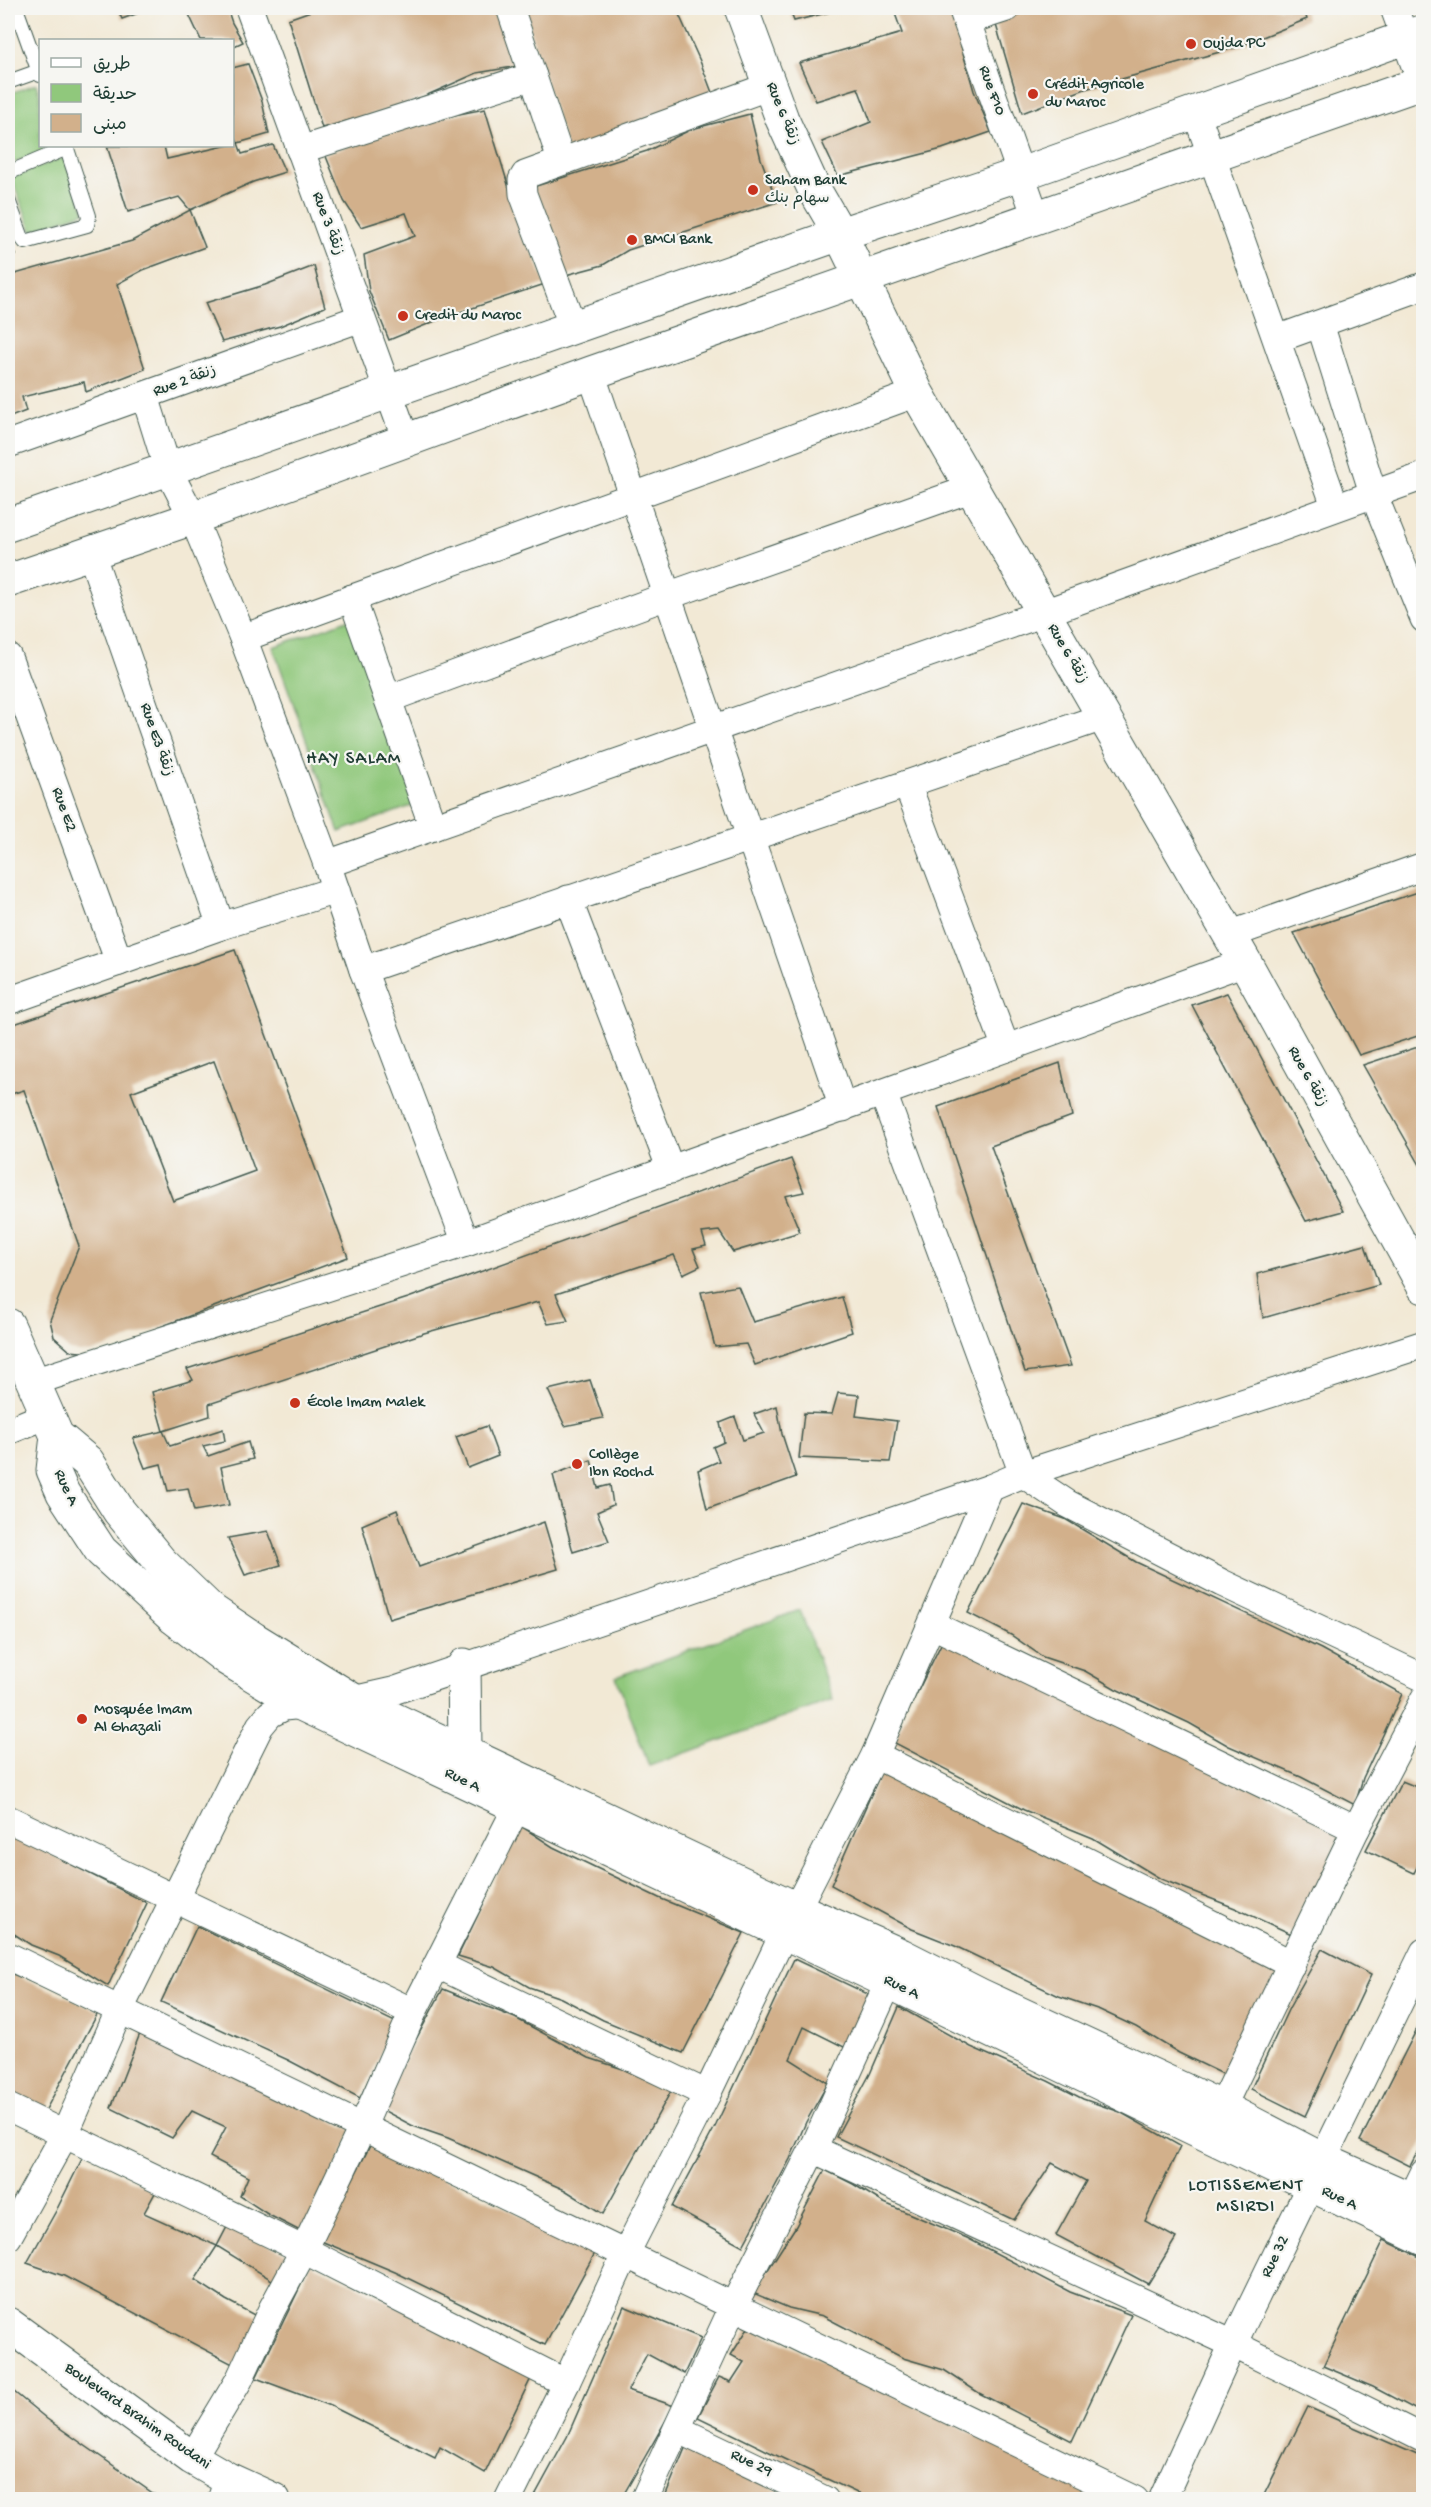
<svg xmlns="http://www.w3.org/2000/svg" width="1431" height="2507" viewBox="0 0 1431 2507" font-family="'Gochi Hand','Playpen Sans Arabic',sans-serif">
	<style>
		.green { fill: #90c87c; stroke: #588258; stroke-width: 1.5 }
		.building { fill: #d2b08b; fill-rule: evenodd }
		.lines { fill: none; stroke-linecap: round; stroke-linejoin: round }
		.lane-casing { stroke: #3f574c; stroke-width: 16 }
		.street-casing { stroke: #3f574c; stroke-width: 29 }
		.secondary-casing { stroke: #3f574c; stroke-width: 35 }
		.lane { stroke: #fff; stroke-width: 14 }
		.street { stroke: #fff; stroke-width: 27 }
		.secondary { stroke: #fff; stroke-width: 33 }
		.poi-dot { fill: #c8321e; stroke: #f6f6f2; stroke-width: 2 }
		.labels { text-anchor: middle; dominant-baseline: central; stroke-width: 4.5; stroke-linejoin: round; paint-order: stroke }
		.poi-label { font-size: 16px; fill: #1f3d34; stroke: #f6f6f2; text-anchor: start }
		.street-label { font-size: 16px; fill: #1f3d34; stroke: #f6f6f2 }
		.neighbourhood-label { font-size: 18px; letter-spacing: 1.5px; fill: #1f3d34; stroke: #f6f6f2 }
	</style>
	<rect width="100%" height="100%" fill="#f6f6f2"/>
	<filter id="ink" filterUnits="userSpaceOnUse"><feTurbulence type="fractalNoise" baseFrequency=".0167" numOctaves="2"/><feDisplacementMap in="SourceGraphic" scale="12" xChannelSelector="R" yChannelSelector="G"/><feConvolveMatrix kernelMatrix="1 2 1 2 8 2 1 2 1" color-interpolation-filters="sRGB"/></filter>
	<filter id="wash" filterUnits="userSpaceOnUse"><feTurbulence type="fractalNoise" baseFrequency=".008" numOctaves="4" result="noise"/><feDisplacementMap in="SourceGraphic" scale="24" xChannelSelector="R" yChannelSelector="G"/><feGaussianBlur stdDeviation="1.35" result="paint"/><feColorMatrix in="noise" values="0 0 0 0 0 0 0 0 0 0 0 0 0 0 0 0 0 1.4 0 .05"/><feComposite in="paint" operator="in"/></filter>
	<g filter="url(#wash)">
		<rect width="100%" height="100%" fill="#f2e9d5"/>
		<g class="green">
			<path d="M36,84L40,95V146H60L8,165V94Z"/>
			<path d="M65,157L85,212L32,231L11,177Z"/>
			<path d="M350,619L417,804L339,832L273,647Z"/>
			<path d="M800,1610L833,1700L649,1766L616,1677Z"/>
		</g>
		<g id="blocks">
			<g class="building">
				<path d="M117,8H152L122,19Z"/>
				<path d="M186,8H227L232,23L243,42L232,47V40H201Z"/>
				<path d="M319,8H501L518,66L477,73L407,104L322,128L288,19Z"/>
				<path d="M523,8H676L700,61L716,103L568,152Z"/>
				<path d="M789,8H846L794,21Z"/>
				<path d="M893,8H950L974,91L991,132L942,149L838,176L822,142L871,122L858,88L816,101L799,63L902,33Z"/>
				<path d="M1034,8H1303L1307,19L1238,47L1085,89L1022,113L994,18Z"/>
				<path d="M248,64L262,101L269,134L238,143L232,131V68Z"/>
				<path d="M485,109L509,188L545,284L445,317L389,340L369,291L364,255L415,236L406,213L361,227L344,201L325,154L428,120Z"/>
				<path d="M750,114L761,159L777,202L628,250L603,265L558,277L533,187L647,151L692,129Z"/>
				<path d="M238,143L242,154L273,145L285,172L253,182L190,210L179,197L128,212L107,146H164L167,159Z"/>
				<path d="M190,210L205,247L143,270L117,284L145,369L86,392L84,382L22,397L26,411L8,418V276L132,241Z"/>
				<path d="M8,231L16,255L8,257Z"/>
				<path d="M314,266L325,307L280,326L222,342L205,303L265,285Z"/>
				<path d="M1424,890V1034L1359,1055L1294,933Z"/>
				<path d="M235,950L348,1257L90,1353L70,1351L54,1337L50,1320L79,1246L24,1090L8,1095V1026ZM214,1061L255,1171L173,1201L131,1092Z"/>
				<path d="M1227,993L1343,1211L1306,1221L1192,1005Z"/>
				<path d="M1424,1045V1172L1363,1065Z"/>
				<path d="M1060,1063L1072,1116L991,1146L1071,1366L1025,1372L938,1107Z"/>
				<path d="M791,1159L804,1192L785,1196L800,1232L733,1252L719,1231L702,1233L706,1246L693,1249L700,1266L683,1274L674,1255L556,1294L568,1321L548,1324L538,1302L424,1333L209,1404L210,1416L163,1431L152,1392L193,1380L187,1369L408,1298Z"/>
				<path d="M1365,1245L1379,1285L1263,1318L1257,1274Z"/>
				<path d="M738,1286L753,1322L842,1297L852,1332L755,1365L746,1344L715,1347L701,1292Z"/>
				<path d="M590,1380L603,1418L565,1426L548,1390Z"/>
				<path d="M838,1393L859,1395L856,1416L897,1421L890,1462L799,1458L804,1413L832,1414Z"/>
				<path d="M777,1406L782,1434L796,1477L707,1509L698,1470L719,1461L713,1447L724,1442L720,1423L735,1417L743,1440L764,1433L754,1414Z"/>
				<path d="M487,1426L498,1456L468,1468L456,1437Z"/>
				<path d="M223,1429L225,1441L203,1446L208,1456L248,1442L253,1459L221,1467L229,1505L194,1511L188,1488L168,1491L161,1464L145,1468L133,1438L163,1431L170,1446Z"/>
				<path d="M591,1460L598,1488L610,1485L613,1505L597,1512L609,1541L573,1552L553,1475Z"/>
				<path d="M1023,1504L1065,1519L1136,1562L1321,1649L1402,1694L1363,1778L1355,1805L1301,1777L1229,1746L1189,1723L1116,1689L1085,1671L1043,1657L1011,1635L968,1613Z"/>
				<path d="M397,1510L419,1567L544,1522L558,1569L389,1619L362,1525Z"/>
				<path d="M268,1531L281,1565L245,1575L228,1538Z"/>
				<path d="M946,1634L1345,1833L1298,1937L1235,1908L1161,1879L1093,1838L1024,1810L893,1742Z"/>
				<path d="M882,1770L1283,1969L1229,2077L1179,2053L1136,2027L1100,2010L1059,1996L955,1946L912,1929L831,1885Z"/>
				<path d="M1402,1781L1424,1790V1853L1414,1873L1366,1850Z"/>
				<path d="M521,1826L553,1847L659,1898L744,1933L683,2053L603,2020L561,1998L529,1987L494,1967L458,1956Z"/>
				<path d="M8,1832L147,1903L108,1986L59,1956L31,1945L8,1930Z"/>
				<path d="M197,1926L395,2022L360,2098L288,2060L161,2002Z"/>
				<path d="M1322,1949L1371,1975L1305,2116L1251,2089L1289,2008Z"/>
				<path d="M794,1959L872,1996L848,2049L804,2027L790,2059L828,2083L806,2122L790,2159L743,2246L672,2207L716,2125Z"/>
				<path d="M8,1972L99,2011L44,2113L8,2094Z"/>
				<path d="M443,1989L515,2018L589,2058L623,2069L671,2091L603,2214L565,2190L448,2138L413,2126L379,2108Z"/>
				<path d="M899,2007L971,2047L1048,2081L1083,2099L1120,2112L1180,2146L1145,2221L1176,2238L1148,2284L1056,2235L1086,2181L1052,2163L1014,2220L836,2137L870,2074Z"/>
				<path d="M1424,2015V2140L1410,2166L1360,2141Z"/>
				<path d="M141,2031L353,2131L304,2233L269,2215L240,2196L248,2177L210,2157L226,2127L192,2111L172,2138L111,2108Z"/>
				<path d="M371,2144L596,2251L545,2345L395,2272L321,2241Z"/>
				<path d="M83,2157L116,2174L156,2191L144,2213L217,2246L228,2225L288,2254L275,2282L217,2246L195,2280L226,2300L262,2319L242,2369L64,2276L27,2263L56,2211Z"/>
				<path d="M825,2170L853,2184L882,2202L967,2238L1070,2292L1131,2315L1072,2441L979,2393L944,2370L903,2358L823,2316L789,2308L753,2293L796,2226Z"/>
				<path d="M1384,2240L1424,2259V2414L1373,2387L1323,2366Z"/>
				<path d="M311,2264L534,2372L485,2473L440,2447L435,2458L331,2406L256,2378Z"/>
				<path d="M624,2306L701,2338L684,2374L647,2354L628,2390L674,2406L621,2499H533L567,2437Z"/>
				<path d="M749,2327L1112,2499H870L784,2459L698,2417L719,2377L731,2382L744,2362L731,2355Z"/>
				<path d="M8,2387L47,2419L161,2499H8Z"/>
				<path d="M1308,2407L1424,2458V2499H1262Z"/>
				<path d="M686,2446L794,2499H664Z"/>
			</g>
		</g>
	</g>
	<g filter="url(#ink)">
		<use href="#blocks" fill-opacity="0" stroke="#3f574c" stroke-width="1.5"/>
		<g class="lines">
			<defs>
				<g id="lane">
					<path d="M16,8L40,75"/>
					<path d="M8,82L39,71"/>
					<path d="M8,173L67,148"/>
					<path d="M8,200L22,238L25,242L87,225L89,216L66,146"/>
				</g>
				<g id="street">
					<path d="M249,8L406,440"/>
					<path d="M510,8L561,160"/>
					<path d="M962,8L1036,217"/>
					<path d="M1394,8L1421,82"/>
					<path d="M967,21L1007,8"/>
					<path d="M1196,112L1335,506"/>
					<path d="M300,150L533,76"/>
					<path d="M1320,324L1373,493L1424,619"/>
					<path d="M573,327L523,194L522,180L525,175L770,86"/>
					<path d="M1277,339L1424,286"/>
					<path d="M591,373L843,1108"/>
					<path d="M145,396L168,470L193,518L243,638L327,864L363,970L466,1243"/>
					<path d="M8,444L361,318"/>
					<path d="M91,553L221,926"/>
					<path d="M352,598L433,827"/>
					<path d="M243,638L917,393"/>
					<path d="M8,657L119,962"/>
					<path d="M388,699L667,596L973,488"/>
					<path d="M907,784L1006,1048"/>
					<path d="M327,864L1044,613L1424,476"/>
					<path d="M568,899L671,1170"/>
					<path d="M1229,935L1424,866"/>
					<path d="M363,970L1103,717"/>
					<path d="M8,1001L221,926L336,890"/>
					<path d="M883,1093L1023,1474L1068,1504L1222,1583L1424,1678"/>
					<path d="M33,1382L466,1243L1245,962"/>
					<path d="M8,1431L47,1415"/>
					<path d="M933,1625L1356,1829"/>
					<path d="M875,1755L1292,1964"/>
					<path d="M8,1819L413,2012"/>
					<path d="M8,1956L1135,2500"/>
					<path d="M438,1965L707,2094"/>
					<path d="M8,2107L304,2250L566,2383"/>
					<path d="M1213,2126L1356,1829L1424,1699"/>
					<path d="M813,2149L1233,2344L1424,2439"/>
					<path d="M1402,2218L1424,2173"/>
					<path d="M8,2237L65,2134L120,2009L260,1726L270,1714L284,1707L353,1700L393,1691L990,1488L1023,1474L1424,1344"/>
					<path d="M677,2429L825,2500"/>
					<path d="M192,2458L239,2380L272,2309L304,2250L362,2128L413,2012L526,1789"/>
					<path d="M221,2500L228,2479"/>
					<path d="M508,2500L566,2383L626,2253L707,2094L784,1933L875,1755L990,1488"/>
					<path d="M644,2500L734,2305L813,2149L897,1964"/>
					<path d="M1162,2500L1233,2344L1424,1952"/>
				</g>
				<g id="secondary">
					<path d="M741,8L782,119L814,189L840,234L917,393L1245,962L1424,1287"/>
					<path d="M8,525L840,234L1021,174L1424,31"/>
					<path d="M8,581L193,518L591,373L1424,82"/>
					<path d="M8,1325L57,1436L88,1462L119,1511L161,1562L211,1610L254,1639L353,1700L797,1909L901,1955L980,1995L1221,2107L1323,2160L1424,2205"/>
					<path d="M57,1436L53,1470L63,1493L101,1551L174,1618L227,1659L301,1704L889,1982L1424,2239"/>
					<path d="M464,1665L465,1751"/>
					<path d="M8,2324L192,2458L228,2479L274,2500"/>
				</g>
			</defs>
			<use href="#lane" class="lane-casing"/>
			<use href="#street" class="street-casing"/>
			<use href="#secondary" class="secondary-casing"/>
			<use href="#lane" class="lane"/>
			<use href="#street" class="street"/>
			<use href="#secondary" class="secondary"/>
		</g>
	</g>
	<g class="poi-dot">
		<circle cx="1191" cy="44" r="6"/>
		<circle cx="1033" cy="94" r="6"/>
		<circle cx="753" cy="190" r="6"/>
		<circle cx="632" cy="240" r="6"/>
		<circle cx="403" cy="316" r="6"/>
		<circle cx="295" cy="1403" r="6"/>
		<circle cx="577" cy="1464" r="6"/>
		<circle cx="82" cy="1719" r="6"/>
	</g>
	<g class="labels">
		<g class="poi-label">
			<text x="1203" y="44">Oujda PC</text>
			<text x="1045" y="85">Crédit Agricole<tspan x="1045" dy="18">du Maroc</tspan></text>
			<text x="765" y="181">Saham Bank<tspan x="765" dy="18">سهام بنك</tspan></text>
			<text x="644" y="240">BMCI Bank</text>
			<text x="415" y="316">Credit du Maroc</text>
			<text x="307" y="1403">École Imam Malek</text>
			<text x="589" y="1455">Collège<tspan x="589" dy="18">Ibn Rochd</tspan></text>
			<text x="94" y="1710">Mosquée Imam<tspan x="94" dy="18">Al Ghazali</tspan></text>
		</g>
		<g class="street-label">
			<text transform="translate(991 91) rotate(70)">Rue F10</text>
			<text transform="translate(782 114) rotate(68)">Rue 6 زنقة</text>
			<text transform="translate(327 224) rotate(70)">Rue 3 زنقة</text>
			<text transform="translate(185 382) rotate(-20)">Rue 2 زنقة</text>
			<text transform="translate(1067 654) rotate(60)">Rue 6 زنقة</text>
			<text transform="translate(156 740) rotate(71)">Rue E3 زنقة</text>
			<text transform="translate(63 810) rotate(70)">Rue E2</text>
			<text transform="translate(1307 1077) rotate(61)">Rue 6 زنقة</text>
			<text transform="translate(65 1488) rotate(65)">Rue A</text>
			<text transform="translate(462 1781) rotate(26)">Rue A</text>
			<text transform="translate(901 1988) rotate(26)">Rue A</text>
			<text transform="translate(1339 2199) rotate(25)">Rue A</text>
			<text transform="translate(1276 2257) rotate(-64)">Rue 32</text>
			<text transform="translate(137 2417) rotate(35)">Boulevard Brahim Roudani</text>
			<text transform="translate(751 2464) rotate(25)">Rue 29</text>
		</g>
		<g class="neighbourhood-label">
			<text x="354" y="759">HAY SALAM</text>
			<text x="1246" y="2186">LOTISSEMENT<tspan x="1246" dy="21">MSIRDI</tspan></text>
		</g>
	</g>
	<rect width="1431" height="2507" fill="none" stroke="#f6f6f2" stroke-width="30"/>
	<rect x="39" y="39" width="195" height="108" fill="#f6f6f2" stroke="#a0aca6" stroke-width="1.5"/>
	<rect x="51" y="58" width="30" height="9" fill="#ffffff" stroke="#a0aca6" stroke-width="1.5"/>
	<text x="93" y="69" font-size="18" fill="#1f3d34">طريق</text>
	<rect x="51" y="84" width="30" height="18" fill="#90c87c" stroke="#a0aca6" stroke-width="1.5"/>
	<text x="93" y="99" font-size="18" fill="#1f3d34">حديقة</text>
	<rect x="51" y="114" width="30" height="18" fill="#d2b08b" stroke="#a0aca6" stroke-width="1.5"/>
	<text x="93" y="129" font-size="18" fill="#1f3d34">مبنى</text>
</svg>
